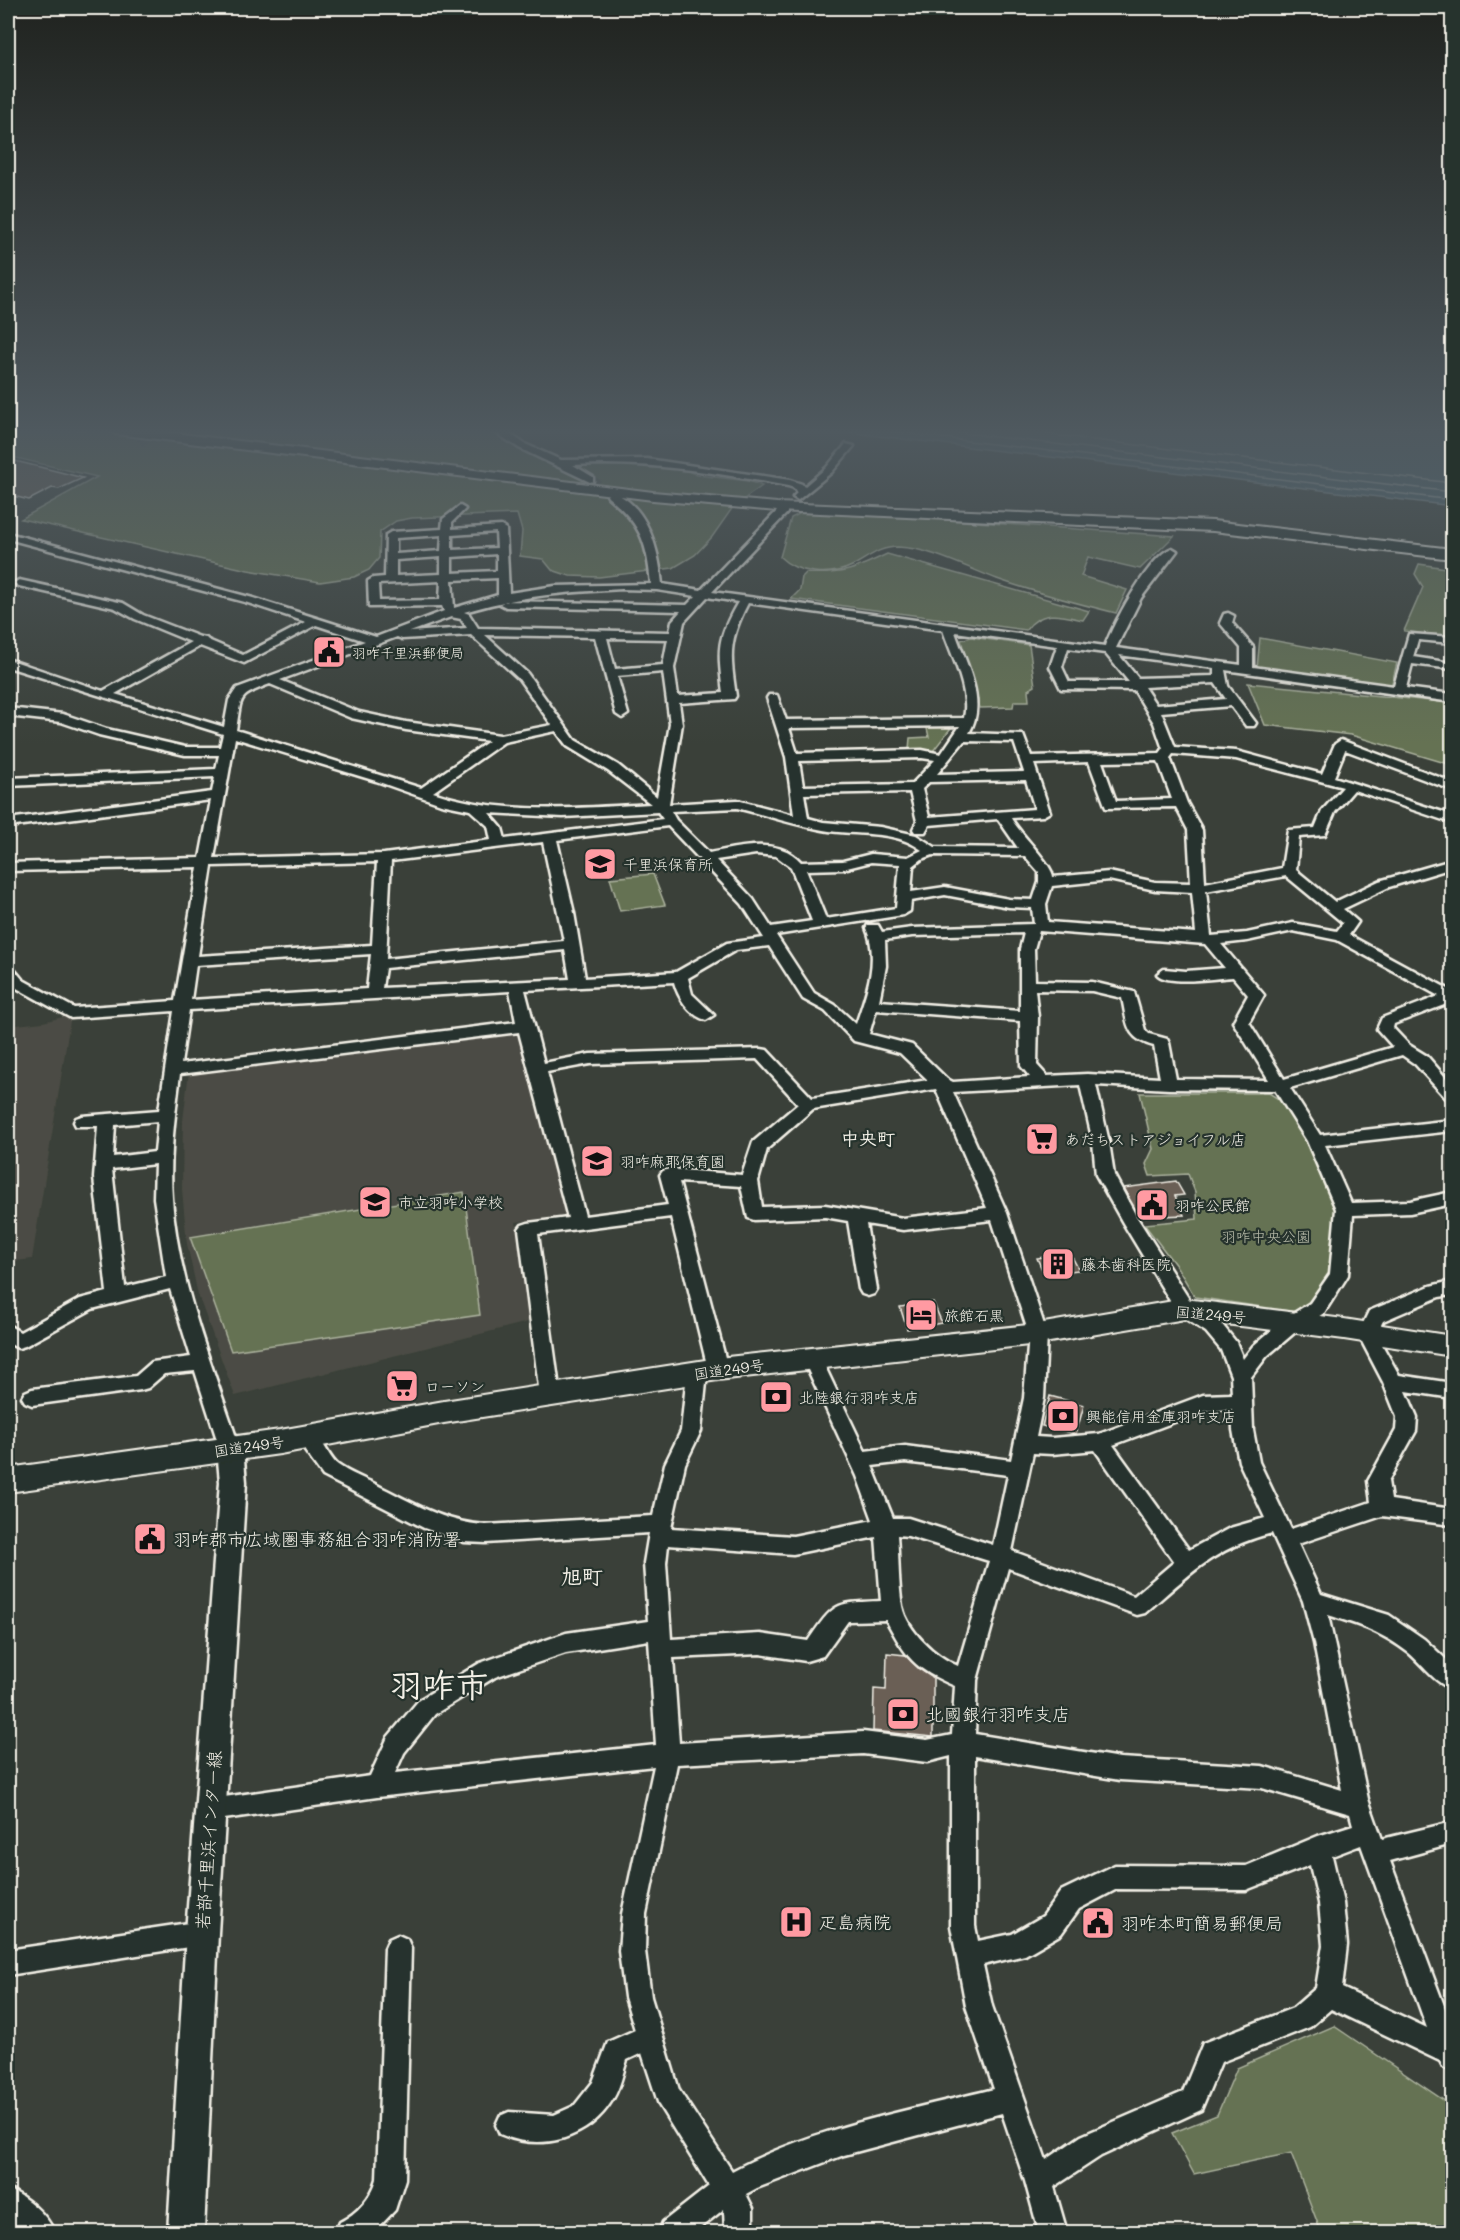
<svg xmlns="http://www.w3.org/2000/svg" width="1460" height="2240" viewBox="0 0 1460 2240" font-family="Mali,'Klee One',sans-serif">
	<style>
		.built { fill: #4b4c44 }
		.green { fill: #657253; stroke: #acb29e; stroke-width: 1.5 }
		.water { fill: #4d6772; stroke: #909ea1; stroke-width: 1.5 }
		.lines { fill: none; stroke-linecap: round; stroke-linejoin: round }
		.shore { stroke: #b1bab9; stroke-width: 1.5 }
		.building { fill: #6a5e55; stroke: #f4f1e8; stroke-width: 1.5 }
		.minor-tunnel { stroke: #565b53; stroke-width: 10; stroke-dasharray: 10 5; stroke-linecap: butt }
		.minor-casing { stroke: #f4f1e8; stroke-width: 5 }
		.major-casing { stroke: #f4f1e8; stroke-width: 5 }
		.highway-casing { stroke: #f4f1e8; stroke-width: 4 }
		.minor { fill: #26332d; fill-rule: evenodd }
		.major { fill: #26332d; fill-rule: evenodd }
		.highway { fill: #26332d; fill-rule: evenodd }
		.labels { text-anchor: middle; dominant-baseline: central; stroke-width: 4.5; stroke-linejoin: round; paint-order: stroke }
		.far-poi-label { font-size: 14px; fill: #f4f1e8; stroke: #26332d; text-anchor: start }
		.poi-label { font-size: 15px; fill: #f4f1e8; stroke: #26332d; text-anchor: start }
		.park-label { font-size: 15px; fill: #bbbeac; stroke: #26332d }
		.street-label { font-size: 15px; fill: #f4f1e8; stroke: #26332d }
		.quarter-label { font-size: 18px; font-weight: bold; fill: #f4f1e8; stroke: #26332d }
		.near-poi-label { font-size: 18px; fill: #f4f1e8; stroke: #26332d; text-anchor: start }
		.near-street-label { font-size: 18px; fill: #f4f1e8; stroke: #26332d }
		.near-quarter-label { font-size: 21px; font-weight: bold; fill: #f4f1e8; stroke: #26332d }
		.near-town-label { font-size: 33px; font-weight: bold; fill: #f4f1e8; stroke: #26332d }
	</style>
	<rect width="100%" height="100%" fill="#3a4039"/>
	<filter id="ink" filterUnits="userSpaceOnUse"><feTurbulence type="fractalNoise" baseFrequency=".0167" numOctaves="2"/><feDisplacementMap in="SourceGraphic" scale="12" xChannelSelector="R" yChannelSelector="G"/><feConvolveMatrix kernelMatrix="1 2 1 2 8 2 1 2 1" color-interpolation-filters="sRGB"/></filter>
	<g filter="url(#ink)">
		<g class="built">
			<path d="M71,1015L32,1259L8,1262V1026L43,1022Z"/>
			<path d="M520,1030L570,1215L516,1222L536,1320L235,1396L198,1295L187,1244L182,1189L183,1121L189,1071Z"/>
		</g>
		<g class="green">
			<path d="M8,430H492L557,466H677L697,475L748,481L762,486L733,507L712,537L695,555L673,568L599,577L570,576L552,570L543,559L520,556L522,531L517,514L412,518L396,521L380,532L379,558L369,570L354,577L320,582L248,570L21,519L97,477L8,456Z"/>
			<path d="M807,510L1174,536L1140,569L1088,557L1081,576L1127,590L1116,613C1076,603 1036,593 997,579C967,568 930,548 898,547C878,547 868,558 852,566C830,577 797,574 780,557L791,518Z"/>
			<path d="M887,554L1089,611L1083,620C1061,615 1041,609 1026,630L791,599L800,590L802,577L806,573C844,575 853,570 887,554Z"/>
			<path d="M1419,564L1452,569V637L1404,631L1423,587L1415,574Z"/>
			<path d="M971,637L1029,645L1035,686L1028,690L1029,701H1014L1013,707L980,708L961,640Z"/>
			<path d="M1260,638L1397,663L1391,687L1257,668Z"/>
			<path d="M1248,683L1452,703V765L1351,735L1265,725Z"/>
			<path d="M926,724H954L933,751L909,749L910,738L929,737Z"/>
			<path d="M653,874L665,905L620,911L610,878Z"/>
			<path d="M1140,1093H1269L1285,1103L1339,1201L1336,1273L1318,1301L1296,1312L1195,1297L1177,1267L1144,1224L1197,1219L1195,1192L1188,1174L1150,1176L1146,1164L1153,1149Z"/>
			<path d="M464,1192L480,1315L231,1351L190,1237Z"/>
			<path d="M1334,2026L1452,2106V2232H1321L1291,2153L1194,2174L1172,2133L1217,2115L1237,2068Z"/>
		</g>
		<path class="water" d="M829,430H1452V506Z"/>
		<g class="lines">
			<g class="shore">
				<path d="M878,430L1452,500"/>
				<path d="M939,430L1452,492"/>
				<path d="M1012,430L1452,483"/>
			</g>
		</g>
		<g class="building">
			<path d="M15,461L60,472L83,478L59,489L52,488L29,500L13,496L8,498V464Z"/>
			<path d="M1176,1181L1184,1195L1175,1196L1184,1215L1140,1217L1123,1188Z"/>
			<path d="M1070,1253L1079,1270L1044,1274L1037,1258Z"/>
			<path d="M933,1302L942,1323L907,1329L900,1307Z"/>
			<path d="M1050,1396L1084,1405L1076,1434L1042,1426Z"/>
			<path d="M887,1653L905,1655L919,1669L933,1678V1737L873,1731L874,1689L886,1690Z"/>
		</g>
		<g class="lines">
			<g class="minor-tunnel">
				<path d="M140,443L157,430"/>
				<path d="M590,479L612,495"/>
				<path d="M783,511L798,497"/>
			</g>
			<defs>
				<g id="minor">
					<path d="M492,430H504L525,444L561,460L647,459L790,480L802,484L804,487L826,468L846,444L854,446L832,472L798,500L793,497L797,493L794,488L788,486C717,473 645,460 573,465L593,477V481L590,482L519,448Z"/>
					<path d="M612,492C648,505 659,551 662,584L701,590L779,509H787V513L712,592L1105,646C1114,623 1149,556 1172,548L1177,551L1141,598L1116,648L1241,665V648L1220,623L1224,614L1228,613L1234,616L1232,623L1253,647V667L1394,686L1409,634L1452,637V643L1418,640L1413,657L1452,663V669L1412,664L1406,688L1452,694V702L1225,670L1228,686L1256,723L1254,726H1246L1231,706L1161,712L1175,747L1236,751L1322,774L1335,744L1341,740L1452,782V790L1345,750L1334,777L1452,815V823L1354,790L1335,812L1325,835L1299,837L1296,870L1335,902L1379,881L1452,860V868L1389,887L1343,909L1358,922L1349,935L1452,991V1002L1394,1024L1393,1028L1409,1045L1427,1056L1452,1085V1099L1446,1098L1415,1064L1402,1055L1290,1088L1320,1135L1452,1120V1131L1325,1145L1351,1203L1410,1201L1452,1192V1204L1410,1213L1353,1215L1348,1275L1345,1280L1324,1313L1300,1328L1267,1356L1251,1377L1253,1430L1259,1462L1291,1529L1371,1502L1368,1481L1396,1430L1397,1417L1383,1382L1358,1334L1369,1311L1430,1286L1452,1281V1295L1439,1297L1383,1321L1376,1334L1399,1375L1452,1383V1398L1406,1391L1417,1417L1416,1431L1388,1481L1391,1500L1452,1509V1525L1382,1516L1298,1544L1321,1594L1389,1615L1424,1639L1452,1665V1689C1435,1683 1423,1665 1409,1653C1382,1632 1360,1625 1328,1615L1368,1799L1382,1839L1452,1822V1844L1390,1861L1452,2027V2071L1443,2067L1440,2061L1331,2009L1310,2027L1221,2062L1201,2110L1101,2156L1054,2187L1067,2232H1039L1025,2181L1002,2113L844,2155L757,2188L746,2194L753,2208V2232H725L724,2209L695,2232H659L663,2222L709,2186L659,2105L642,2053L627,2060C623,2072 620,2088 613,2099C589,2139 542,2152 500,2134L496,2125L500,2116L509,2112L554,2115L574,2106L593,2082L608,2042L635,2030L625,1997L619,1951L622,1914L654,1766L377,1797L210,1821L202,1818L198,1810L202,1802L210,1799L370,1776L388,1737L419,1700L480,1663L566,1633L648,1621L644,1563L649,1533L486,1543L464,1542L424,1528L323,1476L300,1444L297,1438L300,1432C321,1426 325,1455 338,1465C349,1473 363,1478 375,1484C411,1502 445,1523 486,1525L653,1516L665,1464L681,1431L687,1373L690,1368L697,1366L704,1368L707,1373L701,1431L685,1464L671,1528L793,1536L873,1520L857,1476L803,1359L805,1354L812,1352L819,1354L865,1451L905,1446L1011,1460L1024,1398L1029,1334L992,1220L903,1230L866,1224L877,1289L874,1294L868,1296L862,1294L859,1289L848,1221L825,1217L754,1220L748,1218L741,1186L679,1182L728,1369L725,1374L718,1376L711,1374L708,1369L671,1217L538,1234L560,1395L557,1400L550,1403L543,1400L540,1395L519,1229L522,1225L528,1223L568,1218L519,1032L180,1074C175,1115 169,1156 172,1198C178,1284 213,1367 240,1449L237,1455L230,1457L223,1455L220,1449L195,1371L164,1374L148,1388L141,1390L32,1405L25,1402L22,1397L25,1392L32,1389L136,1376L152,1362L191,1357L170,1289L92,1309L25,1346L18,1348L8,1343V1325L20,1332L80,1299L107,1292L94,1178L98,1126H76L74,1122L76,1118L82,1116L159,1110L174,1011L71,1018L13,986L8,980V967L13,968L23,980L74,1008L175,1001L198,867L8,871V863L200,858L211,800L8,827V819L212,792L215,777L8,786V778L216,769L219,755H185L99,735L61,722L8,716V708L63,714L107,729L185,747H220L223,734L8,667V659L103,691L191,642L135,619L115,608L19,586L14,583L19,580L123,603L143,615L200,637L206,638L208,640L243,655L306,622L245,602L8,539V533L253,598L376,637L444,611L442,606L369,607L368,581L373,578L385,577L386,535L391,532L442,529L443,519L460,506L465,509L452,522V529L501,526L506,529L509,593L555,586L651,584C647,542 641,524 608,497L607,495ZM496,532L497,548L452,550V535ZM442,535L441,551L396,554V538ZM497,554V571L452,573V557ZM441,557V574L396,576V560ZM498,578V595L454,608L452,580ZM441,581L440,600L379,601L378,584ZM622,589L657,590L696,596L687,605L506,601L500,604L506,607L681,611L672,621L670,632L478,628L469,614L464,612C519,596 565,592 622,589ZM707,597L738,602C716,640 718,650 723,693L678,696L674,668L684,622ZM748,603L943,630C952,657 970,690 964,718L786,720L777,695H769L767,698L786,757L794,815L737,800L669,804L682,724L679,703L734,699L736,696C730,655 728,641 748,603ZM451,617L461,619L467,628L410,632ZM316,625L365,641L237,688L229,700L224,727L115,694L200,646L244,663ZM955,632L1057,646L1050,667L1061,689L1134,690L1154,723L1163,749L1160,753L1031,756L1023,735L969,733C988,702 966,664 955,632ZM471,635L519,679L552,725L500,735L406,722L359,712L280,680L397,637L402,639ZM485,635L595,637L616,714L622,718L628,714L617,676L663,672L670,724L657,797L618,765L575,740L527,673ZM607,638L668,639L663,665L615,669ZM1068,648L1105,653L1129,682H1069L1062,667ZM1119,655L1214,668V676L1138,678ZM1215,683L1226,699L1156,705L1144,687ZM270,684L351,718L406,730L489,741L421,788L236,730C242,696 236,697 270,684ZM960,726L941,754L922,750L797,753L789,728ZM556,731L567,746L608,771L651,804C579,808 502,816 433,792L504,742ZM235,738L376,781L441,804L470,810L488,826L491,840L384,854L214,858ZM964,741L1014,742L1024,772L937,774ZM1173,754L1236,759L1343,787L1322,811L1315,828L1288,830L1282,868L1205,883L1202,830L1187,803L1170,758ZM922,758L935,760L912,784L803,786L799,761ZM1158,761L1172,799L1116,801L1102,762ZM1089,762L1106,808L1176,807L1188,830L1191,883L1155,882L1109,872L1053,877C1053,865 1019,833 1011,818L1043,816L1050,812L1034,764ZM1026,780L1035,809L929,817L922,789L929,782ZM910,792L917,821L913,829L915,832H925L929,825L998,819L1018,848L935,847L916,835L880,827L823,822L808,818L804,794ZM737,808C765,815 794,825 823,830C855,836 894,829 922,850L908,857L871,854L843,861L801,862C778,836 738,848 709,853L676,820L671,811ZM658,812L663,819L505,839L502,828L489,813L563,817ZM668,826L742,904L764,938L727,943L676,972L585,978L574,913L557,840ZM543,842L564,941L386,959L391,861ZM756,854L776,856L791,867L812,921L771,927L753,899L716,860ZM933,855L1025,856L1039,872V882L1033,900L1009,899L945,887L911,892L913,866L922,859ZM377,862L372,945L198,956L212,866ZM871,862L900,864L896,908L826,919L806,870L843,869ZM1286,876L1343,923L1337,931L1293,923L1247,933L1211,936L1206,891ZM1109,880L1155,890L1192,892L1196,933L1048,922L1046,904L1052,886ZM945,895L1009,907L1032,908L1034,924L912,928L882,932L878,925H868L866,928C880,960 866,994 856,1024L835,1005L814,993L776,935L903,915L910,911L911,901ZM1039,931L1205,944L1225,968L1186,971L1164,969L1157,974C1168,986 1216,978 1233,977L1248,995L1233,1022L1269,1080L1176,1079L1169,1043L1167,1039L1149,1034L1145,1030L1134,992L1092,982L1035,981L1034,949ZM1293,931L1337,940L1439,996L1382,1018L1377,1029L1393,1047L1284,1079L1249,1022L1264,995L1221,944L1247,941ZM1024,933L1020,949V1011L879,1001L886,966L885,940L912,936ZM769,946L803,999L825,1011L854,1041L900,1053L928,1080L812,1098L767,1050L761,1049L590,1054L544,1063L525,990L674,982C678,997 689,1015 706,1020L714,1015L692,994L688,978L736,950ZM565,950L570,979L382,988L385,968ZM371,954L367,989L191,1000L196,965ZM1035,990L1092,991L1122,998C1128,1024 1125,1038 1154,1046L1160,1078L1087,1074L1047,1076L1037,1065L1038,1017ZM510,991L516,1022L181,1064L189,1010ZM876,1010L1020,1021L1021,1066L1030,1077L953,1082L947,1079L912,1045L869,1034ZM757,1059L798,1104L753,1142L742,1175L669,1169L663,1171L660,1175L668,1205L585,1216L547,1072L590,1064ZM1080,1085L1093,1142L1096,1175L1123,1223L1178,1314L1206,1332L1221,1350L1231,1376L1232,1394L1203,1395L1099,1434L1052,1438L1036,1437L1044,1398L1047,1334L1007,1213L953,1092ZM1096,1085L1169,1089L1275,1090L1307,1141L1336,1209L1330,1274L1310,1303L1286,1318L1253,1346L1243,1359L1236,1342L1220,1322L1192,1304L1136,1216L1114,1175L1109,1142ZM936,1089L987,1208L903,1218L825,1205L762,1207L758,1181L767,1149L813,1109ZM158,1121L155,1152L113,1157L115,1125ZM155,1164L154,1198L166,1277L125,1287L112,1169ZM1232,1409L1233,1430L1239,1462L1265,1518L1230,1528L1189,1550L1113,1445L1204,1411ZM1095,1450L1174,1562L1134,1596L1012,1551L1033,1453L1052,1454ZM905,1462L1008,1475L993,1545L908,1518H893L872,1466ZM1272,1533L1303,1601L1314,1643L1342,1790L1262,1766L1120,1758L975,1734L977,1680L1008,1568L1137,1615L1145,1613C1189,1575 1213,1548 1272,1533ZM897,1535L908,1536L989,1561L958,1666C936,1657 907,1631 902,1606C898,1583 899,1558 897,1535ZM876,1537L881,1601C834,1603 835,1602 808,1641L760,1634L671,1639L666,1563L668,1545L793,1554ZM886,1620C907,1658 913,1668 955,1686L952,1735L927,1740L863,1732L679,1743L673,1658L760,1654L806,1661L823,1656L848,1621ZM649,1640L656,1745L395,1773L404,1753L435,1714L495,1677L566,1653ZM863,1754L927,1762L951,1756V1926L966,2006L994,2089C906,2111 812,2128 732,2171L679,2090L651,1997L645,1951L646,1914L677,1764ZM975,1756L1120,1780L1262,1788L1350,1814L1353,1825L1318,1836L1246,1866L1115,1865L1061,1891L1043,1916L1012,1934L978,1941L975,1926ZM1361,1845L1427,2028L1342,1988L1347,1945L1343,1903L1332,1856ZM1310,1865L1319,1903L1323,1945L1316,1988L1293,2008L1203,2043L1183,2092L1081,2136L1046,2160L992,2006L983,1965L1025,1955L1061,1934L1079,1909L1117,1889L1246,1890Z"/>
					<path d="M202,1921L211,1924L214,1933L211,1942L202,1945L8,1975V1950Z"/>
					<path d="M398,1935L407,1939L411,1948L405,2179L395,2210L374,2232H336L340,2222C357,2214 372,2197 377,2179L385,1948L389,1939Z"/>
					<path d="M8,2189C25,2196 48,2215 54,2232H20L8,2221Z"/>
				</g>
				<path id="major" d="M230,1439L239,1442L243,1449L246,1482L218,1933L204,2232H168L186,1933L220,1482L217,1449L221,1442Z"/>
				<g id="highway">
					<path d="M109,430H150L653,492L777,503L1213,521L1452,549V559L1213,531L777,511L653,500L116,434Z"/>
					<path d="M1185,1299L1344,1319L1452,1336V1356L1344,1339L1185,1319L1038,1344L718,1380L444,1423L280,1454L8,1492V1468L280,1430L444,1401L718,1358L1038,1324Z"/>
				</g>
			</defs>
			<use href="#minor" class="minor-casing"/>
			<use href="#major" class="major-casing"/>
			<use href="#highway" class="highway-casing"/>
			<use href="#minor" class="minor"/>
			<use href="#major" class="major"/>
			<use href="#highway" class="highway"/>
		</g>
	</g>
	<linearGradient id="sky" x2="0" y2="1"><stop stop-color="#20231f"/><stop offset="0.58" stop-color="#4f595f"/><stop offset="1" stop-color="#4f595f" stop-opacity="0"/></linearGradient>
	<rect width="1460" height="744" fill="url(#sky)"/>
	<defs>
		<symbol id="civic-square" viewBox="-11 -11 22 22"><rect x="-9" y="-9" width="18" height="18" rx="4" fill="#ff9aa2" stroke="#26332d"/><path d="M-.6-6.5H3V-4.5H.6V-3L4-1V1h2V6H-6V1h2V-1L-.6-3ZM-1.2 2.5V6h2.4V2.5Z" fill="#111"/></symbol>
		<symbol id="school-square" viewBox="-11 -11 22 22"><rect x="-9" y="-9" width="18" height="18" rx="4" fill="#ff9aa2" stroke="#26332d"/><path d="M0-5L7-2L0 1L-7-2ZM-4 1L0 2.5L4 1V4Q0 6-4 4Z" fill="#111"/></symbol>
		<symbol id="supermarket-square" viewBox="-11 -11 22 22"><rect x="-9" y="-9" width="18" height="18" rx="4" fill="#ff9aa2" stroke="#26332d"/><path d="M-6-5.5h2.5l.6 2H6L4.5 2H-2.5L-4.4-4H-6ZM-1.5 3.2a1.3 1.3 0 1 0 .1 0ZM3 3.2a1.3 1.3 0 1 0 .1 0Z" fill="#111"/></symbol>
		<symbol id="building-square" viewBox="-11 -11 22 22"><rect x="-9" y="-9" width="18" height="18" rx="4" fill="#ff9aa2" stroke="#26332d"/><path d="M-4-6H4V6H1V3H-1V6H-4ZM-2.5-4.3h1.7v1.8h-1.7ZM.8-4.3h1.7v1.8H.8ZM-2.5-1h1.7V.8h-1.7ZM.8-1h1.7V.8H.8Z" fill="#111"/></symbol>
		<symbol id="hotel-square" viewBox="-11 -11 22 22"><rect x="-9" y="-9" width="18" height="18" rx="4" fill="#ff9aa2" stroke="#26332d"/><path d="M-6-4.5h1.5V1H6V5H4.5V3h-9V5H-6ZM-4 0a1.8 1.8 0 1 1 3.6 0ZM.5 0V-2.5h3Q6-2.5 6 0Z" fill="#111"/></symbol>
		<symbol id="bank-square" viewBox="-11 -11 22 22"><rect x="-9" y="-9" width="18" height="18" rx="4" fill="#ff9aa2" stroke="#26332d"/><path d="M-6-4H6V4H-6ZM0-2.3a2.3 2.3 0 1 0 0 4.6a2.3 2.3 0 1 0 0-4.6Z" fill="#111"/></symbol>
		<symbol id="hospital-square" viewBox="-11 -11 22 22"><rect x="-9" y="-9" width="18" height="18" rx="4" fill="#ff9aa2" stroke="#26332d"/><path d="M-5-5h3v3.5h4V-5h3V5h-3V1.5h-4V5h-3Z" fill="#111"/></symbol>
	</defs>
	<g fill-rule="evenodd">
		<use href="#civic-square" x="310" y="633" width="38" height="38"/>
		<use href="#school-square" x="581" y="845" width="38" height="38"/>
		<use href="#supermarket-square" x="1023" y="1120" width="38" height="38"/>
		<use href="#school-square" x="578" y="1142" width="38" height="38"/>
		<use href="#school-square" x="356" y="1183" width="38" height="38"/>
		<use href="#civic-square" x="1133" y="1186" width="38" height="38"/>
		<use href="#building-square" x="1039" y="1245" width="38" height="38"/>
		<use href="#hotel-square" x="902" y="1296" width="38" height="38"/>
		<use href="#supermarket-square" x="383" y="1367" width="38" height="38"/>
		<use href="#bank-square" x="757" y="1378" width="38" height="38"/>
		<use href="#bank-square" x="1044" y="1397" width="38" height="38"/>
		<use href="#civic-square" x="131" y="1520" width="38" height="38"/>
		<use href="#bank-square" x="884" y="1695" width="38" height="38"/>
		<use href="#hospital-square" x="777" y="1903" width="38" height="38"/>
		<use href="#civic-square" x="1079" y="1904" width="38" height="38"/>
	</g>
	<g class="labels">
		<g class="far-poi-label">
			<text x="352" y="652">羽咋千里浜郵便局</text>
		</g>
		<g class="poi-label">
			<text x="623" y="864">千里浜保育所</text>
			<text x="1065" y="1139">あだちストアジョイフル店</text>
			<text x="620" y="1161">羽咋麻耶保育園</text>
			<text x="398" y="1202">市立羽咋小学校</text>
			<text x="1175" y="1205">羽咋公民館</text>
			<text x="1081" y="1264">藤本歯科医院</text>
			<text x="944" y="1315">旅館石黒</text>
			<text x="425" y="1386">ローソン</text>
			<text x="799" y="1397">北陸銀行羽咋支店</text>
			<text x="1086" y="1416">興能信用金庫羽咋支店</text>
		</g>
		<g class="park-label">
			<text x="1266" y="1236">羽咋中央公園</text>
		</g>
		<g class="street-label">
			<text transform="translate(1211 1314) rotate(5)">国道249号</text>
			<text transform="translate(729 1369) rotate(-8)">国道249号</text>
			<text transform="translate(249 1446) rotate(-8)">国道249号</text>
		</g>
		<g class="quarter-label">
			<text x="868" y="1138">中央町</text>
		</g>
		<g class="near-poi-label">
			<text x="173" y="1539">羽咋郡市広域圏事務組合羽咋消防署</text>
			<text x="926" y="1714">北國銀行羽咋支店</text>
			<text x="819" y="1922">疋島病院</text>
			<text x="1121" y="1923">羽咋本町簡易郵便局</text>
		</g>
		<g class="near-street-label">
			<text transform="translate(208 1840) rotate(-86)">若部千里浜インター線</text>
		</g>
		<g class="near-quarter-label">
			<text x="582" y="1575">旭町</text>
		</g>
		<g class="near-town-label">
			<text x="439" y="1683">羽咋市</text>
		</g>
	</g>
	<rect width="1460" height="2240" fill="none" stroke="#26332d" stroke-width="30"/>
	<rect x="15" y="15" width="1430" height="2210" fill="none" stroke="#f4f1e8" stroke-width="2" filter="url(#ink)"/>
</svg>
